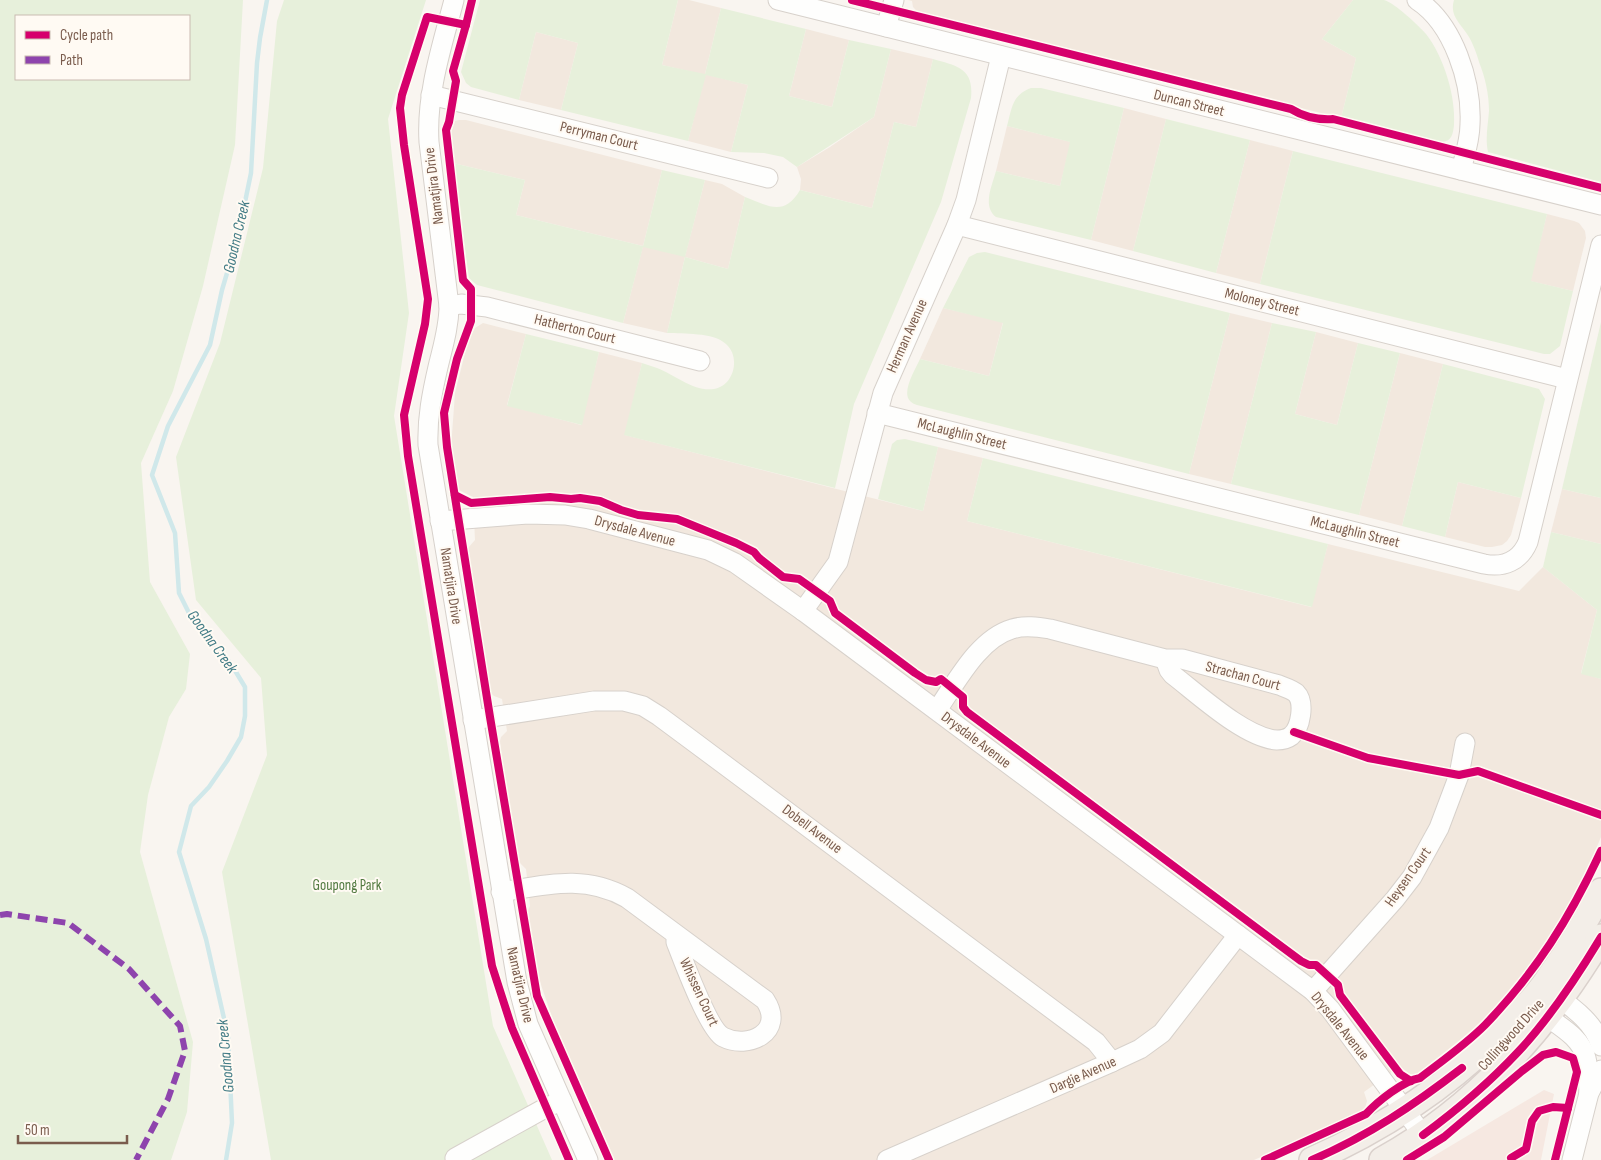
<svg xmlns="http://www.w3.org/2000/svg" width="1601" height="1160" viewBox="0 0 1601 1160" font-family="'Sofia Sans Condensed',sans-serif">
	<style>
		.residential { fill: #f2e8de }
		.commercial { fill: #f6e8e1 }
		.green { fill: #e7f0db; fill-rule: evenodd }
		.lines { fill: none; stroke-linecap: round; stroke-linejoin: round }
		.stream { stroke: #d0e8ea; stroke-width: 4.5 }
		.minor-casing { stroke: #d7d1cb; stroke-width: 21 }
		.major-casing { stroke: #dad1cc; stroke-width: 28 }
		.minor { stroke: #fefefd; stroke-width: 19 }
		.major { stroke: #f3eee8; stroke-width: 25 }
		.quiet { stroke: #8e44ad; stroke-width: 6; stroke-dasharray: 12 6; stroke-linecap: butt }
		.cycleway-casing { stroke: #fffaf3; stroke-width: 11 }
		.cycleway { stroke: #d6006c; stroke-width: 8 }
		.labels { text-anchor: middle; dominant-baseline: central; stroke-width: 4; stroke-linejoin: round; paint-order: stroke }
		.street-label { font-size: 15px; fill: #7a5c4d; stroke: #fffaf3 }
		.park-label { font-size: 15px; fill: #537a41; stroke: #fffaf3 }
		.water-label { font-size: 16px; font-style: italic; fill: #437c86; stroke: #fffaf3 }
	</style>
	<rect width="100%" height="100%" fill="#f9f5f0"/>
	<g class="residential">
		<path d="M678,0H689L721,8L705,74L748,85L731,152L688,141L705,75L662,65Z"/>
		<path d="M908,0H1353L1322,39L1356,58L1341,118L919,13L913,7L912,1Z"/>
		<path d="M806,29L849,40L832,107L789,96Z"/>
		<path d="M536,32L578,43L561,110L519,100Z"/>
		<path d="M891,49L933,59L916,127L894,122L872,208L800,190L801,179L797,167L830,147L874,117Z"/>
		<path d="M1124,108L1166,119L1133,251L1091,240Z"/>
		<path d="M459,120H466L662,170L643,246L685,256L705,180L722,184L745,197L728,269L685,257L667,333L623,323L643,246L516,215L525,180L453,163L450,136L455,121Z"/>
		<path d="M1007,126L1071,142L1060,186L996,171Z"/>
		<path d="M1250,140L1293,151L1260,284L1216,273Z"/>
		<path d="M1547,214L1574,221L1579,223L1585,231L1586,238L1573,291L1530,281Z"/>
		<path d="M943,308L1003,322L989,376L920,359Z"/>
		<path d="M1230,313L1272,323L1231,484L1189,474Z"/>
		<path d="M483,323L526,334L507,405L581,425L599,352L642,363L625,435L923,511L938,447L983,458L967,521L1311,607L1328,544L1519,591L1543,567L1597,610L1581,673L1601,679V837L1585,875L1568,910L1525,973L1484,1022L1423,1072L1413,1075L1409,1074L1400,1066L1364,1092L1367,1101L1365,1108L1360,1113L1254,1160H614L555,1026L536,970L527,920V913L530,906L526,869L519,862L505,786L500,741L501,737L507,731L502,699L494,696L490,692L468,548L475,540L473,497L457,489L451,448L455,393L466,349L470,337L475,328Z"/>
		<path d="M1316,332L1358,343L1337,425L1295,414Z"/>
		<path d="M1400,353L1443,364L1402,526L1359,515Z"/>
		<path d="M1458,482L1521,498L1511,535L1507,541L1502,545L1492,547H1485L1445,537Z"/>
		<path d="M1562,489L1601,498V544L1551,532Z"/>
	</g>
	<path class="commercial" d="M1544,1090L1554,1094L1541,1160H1427Z"/>
	<g class="green">
		<path d="M0,0H243L235,145L203,286L173,391L141,463L150,582L190,654L186,689L169,717L148,795L140,852L193,1042L187,1112L171,1160H0ZM16,16H189V79H16Z"/>
		<path d="M284,0H426L388,119L409,313L394,416L493,1026L552,1160H271L222,872L267,755L261,678L196,600L176,457L220,343L263,168L277,21Z"/>
		<path d="M480,0H678L662,65L705,74L721,8L806,29L789,96L832,107L849,40L891,49L874,117L797,167L783,157L764,153L731,152L748,85L706,75L688,141L561,110L578,43L536,32L519,100L471,87L466,83L461,72Z"/>
		<path d="M1353,0C1362,0 1375,0 1384,0C1395,3 1419,26 1426,34C1444,57 1456,97 1454,125C1453,134 1452,141 1442,142L1341,118L1356,58L1322,39Z"/>
		<path d="M1454,0H1601V182L1488,152C1485,138 1488,125 1489,111C1489,94 1485,77 1479,62C1477,54 1473,44 1469,37C1461,24 1449,16 1454,0Z"/>
		<path d="M933,59C957,66 974,68 971,98L941,202L854,404L835,488L624,435L642,363C647,365 652,366 657,368C675,375 694,392 714,389C734,386 741,357 726,344C713,332 683,334 667,333L685,257L643,247L623,323L477,285L469,278L453,163L525,180L516,215L643,246L662,170L705,180L685,257L728,269L745,197C769,206 784,217 800,190L872,208L894,122L916,127Z"/>
		<path d="M1031,88H1041L1124,108L1091,240L996,217C982,206 992,186 996,171L1060,186L1070,142L1007,126C1012,108 1012,95 1031,88Z"/>
		<path d="M1166,119L1250,140L1216,273L1133,251Z"/>
		<path d="M1293,151L1547,214L1531,281L1573,291L1560,346L1550,354H1544L1260,284Z"/>
		<path d="M985,252L1230,313L1189,474L917,405C914,404 912,403 910,401C901,392 916,368 920,359L989,376L1003,323L943,308L969,257L977,253Z"/>
		<path d="M1601,322V498L1562,489Z"/>
		<path d="M1272,323L1316,332L1295,414L1337,425L1358,343L1400,353L1359,515L1231,484Z"/>
		<path d="M526,334L599,352L582,425L507,406Z"/>
		<path d="M1443,364L1539,389L1545,399L1521,498L1458,482L1445,537L1402,526Z"/>
		<path d="M905,439L938,447L923,511L878,499L892,444L897,440Z"/>
		<path d="M983,458L1328,544L1312,607L967,521Z"/>
		<path d="M1551,532L1601,544V679L1581,674L1597,610L1543,567Z"/>
	</g>
	<g class="lines">
		<path class="stream" d="M226,1160L232,1123L228,1036L206,939L179,852L191,806L209,787L227,761L241,737L245,716V687L231,664L191,617L179,593L175,533L152,475L168,426L210,345L222,290L238,236L251,173L257,63L260,38L267,0"/>
		<defs>
			<g id="minor">
				<path d="M454,0C442,46 426,94 429,142L449,306C449,327 443,346 438,367C432,393 427,418 428,445L517,982L528,1024L588,1160"/>
				<path d="M778,0L1601,205"/>
				<path d="M1417,0C1454,24 1472,83 1470,124C1470,140 1465,155 1461,170"/>
				<path d="M886,27L894,0"/>
				<path d="M431,95L768,178"/>
				<path d="M957,225L1567,379"/>
				<path d="M449,306L461,304L487,307L700,361"/>
				<path d="M877,413L1484,564C1504,568 1520,561 1528,542L1601,245"/>
				<path d="M440,521L528,514L565,515L589,519L708,550L735,563L803,611L1313,991L1330,1009L1423,1135"/>
				<path d="M803,611L838,562L883,393L957,225L966,200L1001,56"/>
				<path d="M937,710C956,683 978,639 1012,629C1024,625 1038,627 1050,629L1165,659H1182L1279,685C1284,687 1291,689 1296,693C1305,702 1301,728 1291,736C1287,739 1281,740 1277,740C1245,738 1198,694 1173,675L1169,670L1165,659"/>
				<path d="M473,720L594,701H624L643,706L659,716L690,739L1096,1042L1112,1062"/>
				<path d="M501,892C546,885 584,874 627,898L765,1000C786,1032 748,1050 723,1037C709,1030 683,960 676,942V936"/>
				<path d="M1313,991L1395,899L1412,877L1439,828L1459,775L1465,743"/>
				<path d="M1550,991C1570,1006 1594,1021 1601,1046"/>
				<path d="M1537,1009C1554,1024 1580,1034 1586,1058C1589,1069 1588,1082 1589,1093"/>
				<path d="M455,1158L547,1107L562,1101"/>
				<path d="M887,1160L1112,1062L1140,1049L1162,1033L1238,935"/>
				<path d="M1572,1160L1589,1093L1601,1070"/>
			</g>
			<g id="major">
				<path d="M1312,1160C1389,1126 1459,1078 1516,1017C1527,1005 1539,993 1548,979C1568,951 1586,922 1601,891"/>
				<path d="M1382,1160C1477,1107 1546,1029 1601,937"/>
			</g>
		</defs>
		<use href="#minor" class="minor-casing"/>
		<use href="#major" class="major-casing"/>
		<use href="#minor" class="minor"/>
		<use href="#major" class="major"/>
		<path class="quiet" d="M0,915L7,914L68,923L129,969L180,1026L185,1051L168,1099L136,1160"/>
		<defs>
			<g id="cycleway">
				<path d="M472,0L466,25L427,17L402,95L400,108L404,145L428,299L425,324L404,415L408,456L492,966L512,1028L569,1160"/>
				<path d="M852,0L1291,109C1304,117 1318,120 1333,119L1601,188"/>
				<path d="M466,25L453,71L456,81L449,122L446,130L463,280L471,289V321L457,359L444,413L447,447L490,717L537,996L609,1160"/>
				<path d="M455,495L471,503L550,497L571,499L580,498L600,501L621,510L638,515L677,519L736,543L754,552L759,558L783,577L799,579L830,601L835,613L915,673L926,680L936,682L941,679L963,697V707L967,712L1301,961L1309,965H1316L1338,985L1340,995L1400,1074L1411,1081"/>
				<path d="M1294,732L1368,758L1459,775L1478,771L1601,815"/>
				<path d="M1423,1135C1457,1110 1489,1083 1518,1052C1550,1018 1577,977 1601,937"/>
				<path d="M1511,1158L1526,1149L1532,1121L1539,1111L1553,1107L1568,1108"/>
				<path d="M1265,1160L1366,1114C1378,1101 1403,1081 1420,1078C1442,1061 1465,1045 1485,1025C1536,972 1570,918 1601,851"/>
				<path d="M1312,1160C1368,1136 1414,1105 1462,1068"/>
				<path d="M1407,1160L1444,1137L1522,1071L1543,1055L1556,1052L1573,1058L1577,1072L1555,1160"/>
			</g>
		</defs>
		<use href="#cycleway" class="cycleway-casing"/>
		<use href="#cycleway" class="cycleway"/>
	</g>
	<g class="labels">
		<g class="street-label">
			<text transform="translate(1189 103) rotate(14)">Duncan Street</text>
			<text transform="translate(599 136) rotate(14)">Perryman Court</text>
			<text transform="translate(434 186) rotate(-97)">Namatjira Drive</text>
			<text transform="translate(1262 302) rotate(14)">Moloney Street</text>
			<text transform="translate(575 329) rotate(14)">Hatherton Court</text>
			<text transform="translate(907 336) rotate(-66)">Herman Avenue</text>
			<text transform="translate(962 434) rotate(14)">McLaughlin Street</text>
			<text transform="translate(635 531) rotate(15)">Drysdale Avenue</text>
			<text transform="translate(1355 532) rotate(14)">McLaughlin Street</text>
			<text transform="translate(451 586) rotate(81)">Namatjira Drive</text>
			<text transform="translate(1243 676) rotate(15)">Strachan Court</text>
			<text transform="translate(976 740) rotate(37)">Drysdale Avenue</text>
			<text transform="translate(812 829) rotate(37)">Dobell Avenue</text>
			<text transform="translate(1408 877) rotate(-55)">Heysen Court</text>
			<text transform="translate(520 985) rotate(77)">Namatjira Drive</text>
			<text transform="translate(699 992) rotate(65)">Whissen Court</text>
			<text transform="translate(1340 1026) rotate(51)">Drysdale Avenue</text>
			<text transform="translate(1511 1035) rotate(-48)">Collingwood Drive</text>
			<text transform="translate(1083 1075) rotate(-24)">Dargie Avenue</text>
		</g>
		<g class="park-label">
			<text x="347" y="885">Goupong Park</text>
		</g>
		<g class="water-label">
			<text transform="translate(237 237) rotate(-77)">Goodna Creek</text>
			<text transform="translate(212 642) rotate(54)">Goodna Creek</text>
			<text transform="translate(226 1056) rotate(-95)">Goodna Creek</text>
		</g>
	</g>
	<rect x="15" y="15" width="175" height="65" fill="#fffaf3" stroke="#cabbb1"/>
	<rect x="25" y="31" width="25" height="8" fill="#d6006c" stroke="#cabbb1"/>
	<text x="60" y="40" font-size="15" fill="#7a5c4d">Cycle path</text>
	<rect x="25" y="56" width="25" height="8" fill="#8e44ad" stroke="#cabbb1"/>
	<text x="60" y="65" font-size="15" fill="#7a5c4d">Path</text>
	<path d="M18 1135v8h109v-8" fill="none" stroke="#7a5c4d" stroke-width="2.5"/>
	<text x="25" y="1135" font-size="15" fill="#7a5c4d" stroke="#fffaf3" stroke-width="4" paint-order="stroke">50 m</text>
</svg>
